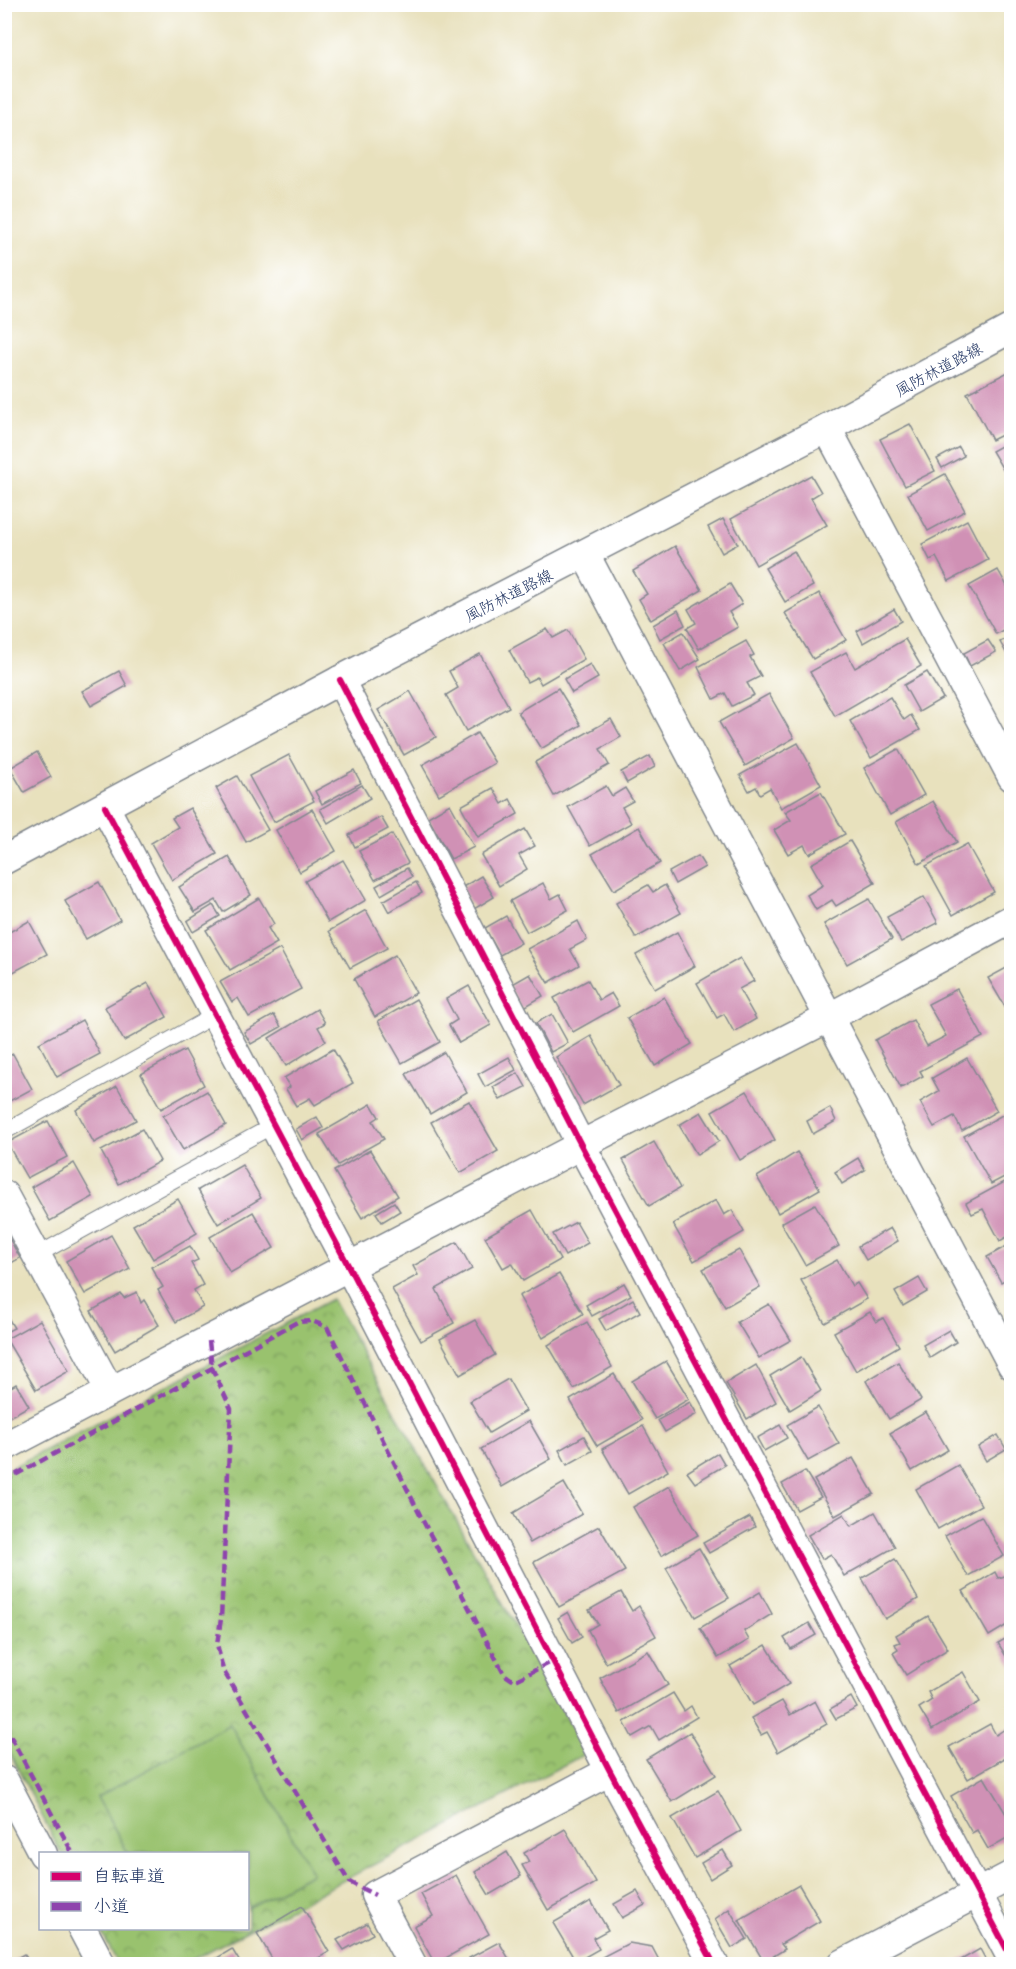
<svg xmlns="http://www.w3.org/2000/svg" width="1016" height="1969" viewBox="0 0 1016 1969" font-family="'Playpen Sans','Klee One',sans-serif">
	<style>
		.park { fill: url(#park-crowns); stroke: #5a7866; stroke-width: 1.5 }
		.pitch { fill: #99c26e; stroke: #5a7866; stroke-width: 1.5 }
		.building { fill: #d091b5 }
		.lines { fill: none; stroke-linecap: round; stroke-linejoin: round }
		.lane-casing { stroke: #82888e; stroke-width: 17 }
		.street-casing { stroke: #82888e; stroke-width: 31 }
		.lane { stroke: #fff; stroke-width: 15 }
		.street { stroke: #fff; stroke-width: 28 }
		.quiet { stroke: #8e44ad; stroke-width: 4.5; stroke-dasharray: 9 4.5; stroke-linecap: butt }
		.cycleway-casing { stroke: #fff; stroke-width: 10 }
		.cycleway { stroke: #d6006c; stroke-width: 6 }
		.labels { text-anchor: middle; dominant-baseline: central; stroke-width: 4.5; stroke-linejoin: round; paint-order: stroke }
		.street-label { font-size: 16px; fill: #1b2f5e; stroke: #fff }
	</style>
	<defs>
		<pattern id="park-crowns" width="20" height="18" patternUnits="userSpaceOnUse" patternTransform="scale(1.5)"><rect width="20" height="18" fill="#99c26e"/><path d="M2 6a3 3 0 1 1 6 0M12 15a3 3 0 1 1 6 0" fill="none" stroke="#7c9e5e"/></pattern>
	</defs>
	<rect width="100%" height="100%" fill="#fff"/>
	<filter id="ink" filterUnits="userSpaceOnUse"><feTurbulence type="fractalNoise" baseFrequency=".0167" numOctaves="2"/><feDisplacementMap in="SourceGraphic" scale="12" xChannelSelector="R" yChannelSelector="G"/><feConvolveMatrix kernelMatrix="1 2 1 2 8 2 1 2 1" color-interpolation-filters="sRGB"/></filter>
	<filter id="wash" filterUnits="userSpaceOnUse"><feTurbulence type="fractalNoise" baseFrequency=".008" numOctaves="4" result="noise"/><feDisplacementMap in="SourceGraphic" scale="24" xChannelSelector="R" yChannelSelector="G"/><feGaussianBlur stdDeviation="1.35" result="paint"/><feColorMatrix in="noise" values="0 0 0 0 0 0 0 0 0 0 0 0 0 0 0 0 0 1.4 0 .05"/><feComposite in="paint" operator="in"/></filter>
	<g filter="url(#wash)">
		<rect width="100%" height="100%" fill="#e8e1bd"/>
		<path class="park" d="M332,1299L587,1753L184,1964H118L100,1929L248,1928V1854L61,1853L5,1744V1471Z"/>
		<path class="pitch" d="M230,1724L312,1873L248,1908V1854L128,1853L97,1797Z"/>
		<g id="blocks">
			<g class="building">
				<path d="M1012,370V430L992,440L967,393Z"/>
				<path d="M910,424L935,471L905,486L880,439Z"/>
				<path d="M1012,440V485L992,451Z"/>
				<path d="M959,447L964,456L942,468L937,459Z"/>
				<path d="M945,474L965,511L928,531L908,494Z"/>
				<path d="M811,475L821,492L811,498L827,525L756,565L731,519Z"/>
				<path d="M723,519L738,544L722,553L708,527Z"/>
				<path d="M967,520L988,560L949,581L936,557L930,560L922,544Z"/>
				<path d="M675,546L702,590L651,620L639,599L647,594L633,571Z"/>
				<path d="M794,551L813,586L785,602L765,568Z"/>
				<path d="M998,570L1012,595V625L996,634L969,586Z"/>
				<path d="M730,584L742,604L729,612L738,627L699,649L687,628L696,623L688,609Z"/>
				<path d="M819,593L846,640L813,659L785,613Z"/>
				<path d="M894,609L901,621L863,643L857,631Z"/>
				<path d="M678,610L685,625L660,639L653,625Z"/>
				<path d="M547,629L553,638L568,630L584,659L541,684L537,677L527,682L509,650Z"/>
				<path d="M683,632L700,659L680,671L664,643Z"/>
				<path d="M1012,635V663L1000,642Z"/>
				<path d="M905,639L921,666L835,716L810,672L846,652L855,668Z"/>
				<path d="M988,640L996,652L970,666L964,653Z"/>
				<path d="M746,641L754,655L750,657L761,676L747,683L754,695L732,706L725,693L714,699L698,667Z"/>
				<path d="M480,654L509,707L466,731L446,695L458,688L449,671Z"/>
				<path d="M590,664L598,678L572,693L564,679Z"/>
				<path d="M119,671L127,686L91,706L82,691Z"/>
				<path d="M927,672L943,698L919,712L904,685Z"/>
				<path d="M558,688L581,725L541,749L518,712Z"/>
				<path d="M410,691L436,737L404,755L378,710Z"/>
				<path d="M769,694L794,738L745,766L719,722Z"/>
				<path d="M890,697L904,720L911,715L920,730L871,758L850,721Z"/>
				<path d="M611,719L621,737L600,749L609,765L554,796L535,762Z"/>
				<path d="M477,733L495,763L439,795L422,765Z"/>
				<path d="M798,743L821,785L781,808L770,788L760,794L756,787L749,791L740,775Z"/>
				<path d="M898,749L924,795L890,815L864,768Z"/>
				<path d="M37,752L51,777L24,792L10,768Z"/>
				<path d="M289,755L314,801L274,822L249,776Z"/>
				<path d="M650,756L655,767L627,783L621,772Z"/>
				<path d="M354,770L361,783L322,804L315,791Z"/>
				<path d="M237,776L268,830L246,842L216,788Z"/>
				<path d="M362,785L370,798L328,823L320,809Z"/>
				<path d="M606,786L612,796L625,788L633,801L622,807L631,823L590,846L568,807Z"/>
				<path d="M493,788L502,804L510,799L518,814L478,837L461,806Z"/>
				<path d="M821,792L845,834L809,854L804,845L788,854L774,830L791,820L785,812Z"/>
				<path d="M933,801L957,842L919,864L896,822Z"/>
				<path d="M450,804L474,847L451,859L428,817Z"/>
				<path d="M190,808L217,854L172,880L151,843L178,827L172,818Z"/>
				<path d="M312,809L336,851L300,872L276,830Z"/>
				<path d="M381,817L388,829L355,847L349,835Z"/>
				<path d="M639,827L660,863L614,890L592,854Z"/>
				<path d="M525,829L535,846L519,855L527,869L499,886L481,855Z"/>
				<path d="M392,834L408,863L375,880L359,851Z"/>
				<path d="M850,841L875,883L836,906L832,900L816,910L807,895L823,885L811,864Z"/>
				<path d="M967,844L994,892L953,915L926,866Z"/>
				<path d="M698,856L705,867L675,884L669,872Z"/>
				<path d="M229,857L251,895L223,912L216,900L195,912L179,887Z"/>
				<path d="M343,860L366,900L328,922L305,881Z"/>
				<path d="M407,868L412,877L381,895L376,886Z"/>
				<path d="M481,876L494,897L474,909L461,888Z"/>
				<path d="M99,882L120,920L86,939L65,901Z"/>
				<path d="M416,882L422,893L389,912L383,901Z"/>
				<path d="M543,883L551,899L560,894L568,910L527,932L510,901Z"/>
				<path d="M648,885L653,892L665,885L681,913L636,938L616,903Z"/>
				<path d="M924,897L938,923L901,942L887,917Z"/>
				<path d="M259,898L274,924L268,928L277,943L230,970L206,930Z"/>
				<path d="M869,899L892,939L847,964L824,924Z"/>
				<path d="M213,905L220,916L193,932L187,921Z"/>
				<path d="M366,910L387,948L350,968L329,931Z"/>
				<path d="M506,916L521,943L500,955L485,928Z"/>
				<path d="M29,921L47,954L4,977V935Z"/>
				<path d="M578,921L587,940L570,949L579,965L548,983L527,949Z"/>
				<path d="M677,932L695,966L655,989L636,955Z"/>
				<path d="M280,949L301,989L249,1017L238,998L232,1002L220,982Z"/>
				<path d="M395,955L416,993L375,1017L354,979Z"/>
				<path d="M740,958L754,981L739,989L756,1019L734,1032L724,1014L717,1018L697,983Z"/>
				<path d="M1012,965V1019L988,978Z"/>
				<path d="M530,974L543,996L521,1009L509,986Z"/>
				<path d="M588,980L599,1000L611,993L619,1006L573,1032L554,998Z"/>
				<path d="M148,983L167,1017L124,1041L105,1007Z"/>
				<path d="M469,986L491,1025L459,1043L449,1025L457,1020L446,999Z"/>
				<path d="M957,989L983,1037L920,1071L923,1076L901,1088L875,1040L913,1020L927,1046L946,1036L928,1004Z"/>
				<path d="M664,997L692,1044L655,1066L627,1018Z"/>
				<path d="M416,999L440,1042L402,1063L378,1021Z"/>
				<path d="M317,1009L325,1023L318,1027L326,1041L286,1066L269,1038Z"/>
				<path d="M552,1014L568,1043L551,1052L536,1023Z"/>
				<path d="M274,1015L281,1027L251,1044L244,1032Z"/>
				<path d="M82,1020L100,1054L57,1077L39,1043Z"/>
				<path d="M591,1036L619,1085L583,1105L556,1057Z"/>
				<path d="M333,1049L353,1083L315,1105L310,1098L296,1106L286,1089L290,1087L284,1078Z"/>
				<path d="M185,1050L204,1085L161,1109L141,1074Z"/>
				<path d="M444,1052L467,1092L430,1114L406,1074Z"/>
				<path d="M13,1054L32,1089L4,1104V1058Z"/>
				<path d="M509,1057L516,1070L485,1087L478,1074Z"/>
				<path d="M967,1058L997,1111L962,1131L954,1116L934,1127L920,1102L939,1091L932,1078Z"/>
				<path d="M518,1073L526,1087L500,1100L493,1087Z"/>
				<path d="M117,1086L136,1120L94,1143L76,1110Z"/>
				<path d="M207,1091L226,1125L183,1150L163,1116Z"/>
				<path d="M747,1091L775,1140L740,1160L712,1111Z"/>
				<path d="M469,1101L498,1151L460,1173L431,1122Z"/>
				<path d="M371,1104L379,1117L373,1121L384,1139L338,1165L319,1134Z"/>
				<path d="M830,1108L836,1121L813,1134L807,1121Z"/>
				<path d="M701,1112L719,1141L697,1155L679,1125Z"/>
				<path d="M1004,1114L1012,1127V1173L991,1184L964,1136Z"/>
				<path d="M317,1117L323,1128L302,1140L296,1129Z"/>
				<path d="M48,1121L67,1157L27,1178L7,1143Z"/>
				<path d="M142,1129L160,1161L119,1184L101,1151Z"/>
				<path d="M654,1142L680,1188L649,1206L623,1160Z"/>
				<path d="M370,1150L398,1196L362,1218L334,1171Z"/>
				<path d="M797,1152L820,1189L778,1213L757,1177Z"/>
				<path d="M858,1158L865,1170L842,1184L835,1172Z"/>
				<path d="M74,1163L93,1197L50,1221L31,1187Z"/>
				<path d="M242,1165L261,1198L218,1224L198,1190Z"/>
				<path d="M1012,1178V1234L1000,1241L983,1209L972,1214L966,1203Z"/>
				<path d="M178,1199L197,1233L153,1259L133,1225Z"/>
				<path d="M716,1200L724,1215L732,1210L744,1232L694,1261L673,1224Z"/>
				<path d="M394,1202L400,1211L382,1222L376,1213Z"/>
				<path d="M815,1204L839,1246L805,1265L781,1223Z"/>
				<path d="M532,1210L560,1260L523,1281L512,1263L503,1268L485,1237Z"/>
				<path d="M253,1212L274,1248L230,1273L210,1237Z"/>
				<path d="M576,1222L588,1243L565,1256L553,1234Z"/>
				<path d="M890,1228L898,1241L866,1260L858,1246Z"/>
				<path d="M111,1235L130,1269L85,1294L66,1261Z"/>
				<path d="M10,1240L20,1258L4,1267V1243Z"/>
				<path d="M457,1242L472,1269L436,1289L454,1323L421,1341L392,1289L418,1275L413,1266Z"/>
				<path d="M1012,1243V1276L1001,1282L987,1257Z"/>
				<path d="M190,1246L198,1260L191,1263L203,1285L194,1290L203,1307L176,1322L158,1290L163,1287L151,1267Z"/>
				<path d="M739,1250L760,1287L725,1307L703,1269Z"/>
				<path d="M837,1260L852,1286L857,1283L867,1299L825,1323L801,1280Z"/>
				<path d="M559,1274L583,1314L543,1338L519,1296Z"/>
				<path d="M919,1278L927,1292L903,1306L895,1292Z"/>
				<path d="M624,1283L631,1295L592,1316L586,1305Z"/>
				<path d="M137,1292L141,1303L144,1300L159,1325L115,1351L91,1311L121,1294L124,1298Z"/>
				<path d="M633,1299L640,1312L606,1331L599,1319Z"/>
				<path d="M769,1304L791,1340L759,1358L737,1322Z"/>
				<path d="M4,1311L14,1328L4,1333Z"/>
				<path d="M870,1312L876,1322L883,1318L899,1346L856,1371L834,1332Z"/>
				<path d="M40,1320L69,1371L36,1390L6,1339Z"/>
				<path d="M475,1320L495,1355L460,1375L440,1339Z"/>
				<path d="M587,1322L612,1367L574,1389L548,1345Z"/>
				<path d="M949,1330L956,1342L930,1358L923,1345Z"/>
				<path d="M801,1357L821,1391L790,1410L770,1376Z"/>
				<path d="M666,1361L689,1399L655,1419L632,1381Z"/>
				<path d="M898,1362L921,1400L889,1419L866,1381Z"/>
				<path d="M756,1365L776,1402L747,1419L726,1383Z"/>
				<path d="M614,1374L642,1420L597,1446L570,1400Z"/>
				<path d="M508,1379L526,1411L489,1433L470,1401Z"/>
				<path d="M16,1384L29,1406L4,1420V1391Z"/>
				<path d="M690,1402L697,1414L665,1432L658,1420Z"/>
				<path d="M818,1407L839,1444L808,1461L787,1425Z"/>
				<path d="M926,1412L948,1450L912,1471L890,1433Z"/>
				<path d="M529,1421L551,1459L502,1487L481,1449Z"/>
				<path d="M780,1425L787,1438L764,1451L757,1438Z"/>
				<path d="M643,1426L668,1471L628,1494L602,1449Z"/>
				<path d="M998,1435L1006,1449L986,1461L978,1447Z"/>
				<path d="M584,1436L592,1451L567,1465L559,1450Z"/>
				<path d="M718,1453L725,1465L695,1483L687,1472Z"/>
				<path d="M853,1458L874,1494L835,1516L814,1480Z"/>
				<path d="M958,1465L981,1505L938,1529L916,1489Z"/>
				<path d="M805,1471L821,1497L797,1510L782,1484Z"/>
				<path d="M564,1483L582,1514L530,1543L513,1513Z"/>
				<path d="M669,1486L698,1535L661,1556L633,1507Z"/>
				<path d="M875,1512L895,1547L844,1576L831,1554L822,1559L808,1535L844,1514L851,1526Z"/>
				<path d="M981,1516L1004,1556L968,1576L945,1536Z"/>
				<path d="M750,1517L755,1527L709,1553L703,1543Z"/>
				<path d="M599,1526L625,1571L559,1607L534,1562Z"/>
				<path d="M699,1548L729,1598L695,1617L666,1568Z"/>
				<path d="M895,1559L918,1599L885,1619L862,1578Z"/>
				<path d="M995,1572L998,1578L1008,1575L1012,1577V1622L989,1636L963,1591Z"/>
				<path d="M621,1592L632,1611L639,1606L656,1636L606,1663L588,1630L598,1624L589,1610Z"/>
				<path d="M760,1592L772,1614L744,1631L749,1640L718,1658L700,1628Z"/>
				<path d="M568,1612L582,1637L572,1643L558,1618Z"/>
				<path d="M928,1616L948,1649L906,1675L893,1653L898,1650L895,1644L900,1642L896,1635Z"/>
				<path d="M809,1623L816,1635L791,1649L784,1638Z"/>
				<path d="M1012,1635V1666L998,1643Z"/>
				<path d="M766,1645L789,1684L753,1705L730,1666Z"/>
				<path d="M648,1651L668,1685L619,1713L600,1678Z"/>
				<path d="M963,1672L980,1702L932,1730L919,1708L932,1700L928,1692Z"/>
				<path d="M673,1693L684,1711L691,1706L697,1717L659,1740L651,1726L632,1737L624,1722Z"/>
				<path d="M851,1697L857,1708L836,1719L830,1709Z"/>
				<path d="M782,1701L790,1715L815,1701L827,1724L778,1752L767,1732L761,1735L751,1718Z"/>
				<path d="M990,1724L996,1735L1005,1729L1012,1741V1754L968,1779L949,1747Z"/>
				<path d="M690,1732L716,1775L672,1802L646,1759Z"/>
				<path d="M984,1777L1012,1824V1835L988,1849L977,1830L972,1833L951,1796Z"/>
				<path d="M718,1791L741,1831L695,1858L672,1818Z"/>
				<path d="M565,1829L596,1883L548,1910L522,1865L529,1862L524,1853Z"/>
				<path d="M723,1850L732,1865L710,1879L701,1863Z"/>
				<path d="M507,1852L521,1876L489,1895L475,1872Z"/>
				<path d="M456,1875L489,1934L435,1964L414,1926L433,1916L421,1894Z"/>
				<path d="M799,1885L820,1921L781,1944L785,1949L764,1962L739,1920Z"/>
				<path d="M637,1891L645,1905L622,1918L614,1904Z"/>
				<path d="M591,1901L608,1930L593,1938L599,1949L576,1962L553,1923Z"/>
				<path d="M302,1906L329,1952L308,1964H275L257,1933Z"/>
				<path d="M729,1909L747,1939L732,1948L715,1919Z"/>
				<path d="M367,1923L373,1934L344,1950L337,1940Z"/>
				<path d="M499,1942L512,1964H473L469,1958Z"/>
				<path d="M629,1943L652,1947L661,1964H606L602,1957Z"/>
				<path d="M232,1949L241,1964H207Z"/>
				<path d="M980,1949L988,1964H954Z"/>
				<path d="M24,1954L31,1964H6Z"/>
			</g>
		</g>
	</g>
	<g filter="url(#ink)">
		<use href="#blocks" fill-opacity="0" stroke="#82888e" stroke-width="1.5"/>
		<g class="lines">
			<defs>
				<g id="lane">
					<path d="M4,1132L215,1015"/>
					<path d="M37,1255L274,1125"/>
				</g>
				<g id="street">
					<path d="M827,428L1012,777"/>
					<path d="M585,554L1012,1365"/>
					<path d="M340,680L581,1145L1012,1959"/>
					<path d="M105,807L349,1267L610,1771L714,1964"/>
					<path d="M4,860L340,680L827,428L1012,328"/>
					<path d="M4,1195L110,1391"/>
					<path d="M4,1447L581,1145L828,1018L1012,919"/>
					<path d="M4,1780L43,1854"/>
					<path d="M82,1928L101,1964"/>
					<path d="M412,1964L375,1895L610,1771"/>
					<path d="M842,1964L1012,1875"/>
				</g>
			</defs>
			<use href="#lane" class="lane-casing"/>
			<use href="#street" class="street-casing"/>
			<use href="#lane" class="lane"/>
			<use href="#street" class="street"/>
			<g class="quiet">
				<path d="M209,1341L212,1368L231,1409L221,1619L217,1644L223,1670L349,1882L375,1895"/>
				<path d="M4,1481L297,1322L312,1321L327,1327L422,1519L504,1674L514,1681L553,1661"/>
				<path d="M4,1724L73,1854"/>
			</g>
			<defs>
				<g id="cycleway">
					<path d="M340,680L581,1145L1012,1959"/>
					<path d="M105,807L349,1267L610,1771L714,1964"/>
				</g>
			</defs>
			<use href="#cycleway" class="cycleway-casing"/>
			<use href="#cycleway" class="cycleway"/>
		</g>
	</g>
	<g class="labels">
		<g class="street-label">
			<text transform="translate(938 368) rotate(-28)">風防林道路線</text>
			<text transform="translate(508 594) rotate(-27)">風防林道路線</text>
		</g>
	</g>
	<rect width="1016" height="1969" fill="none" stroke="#fff" stroke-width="24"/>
	<rect x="39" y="1852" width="210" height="78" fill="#ffffff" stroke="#a4acbf" stroke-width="1.5"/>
	<rect x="51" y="1872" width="30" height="9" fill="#d6006c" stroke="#a4acbf" stroke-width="1.5"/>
	<text x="93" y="1882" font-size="18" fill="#1b2f5e">自転車道</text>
	<rect x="51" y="1902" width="30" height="9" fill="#8e44ad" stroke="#a4acbf" stroke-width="1.5"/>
	<text x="93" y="1912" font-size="18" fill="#1b2f5e">小道</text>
</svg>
